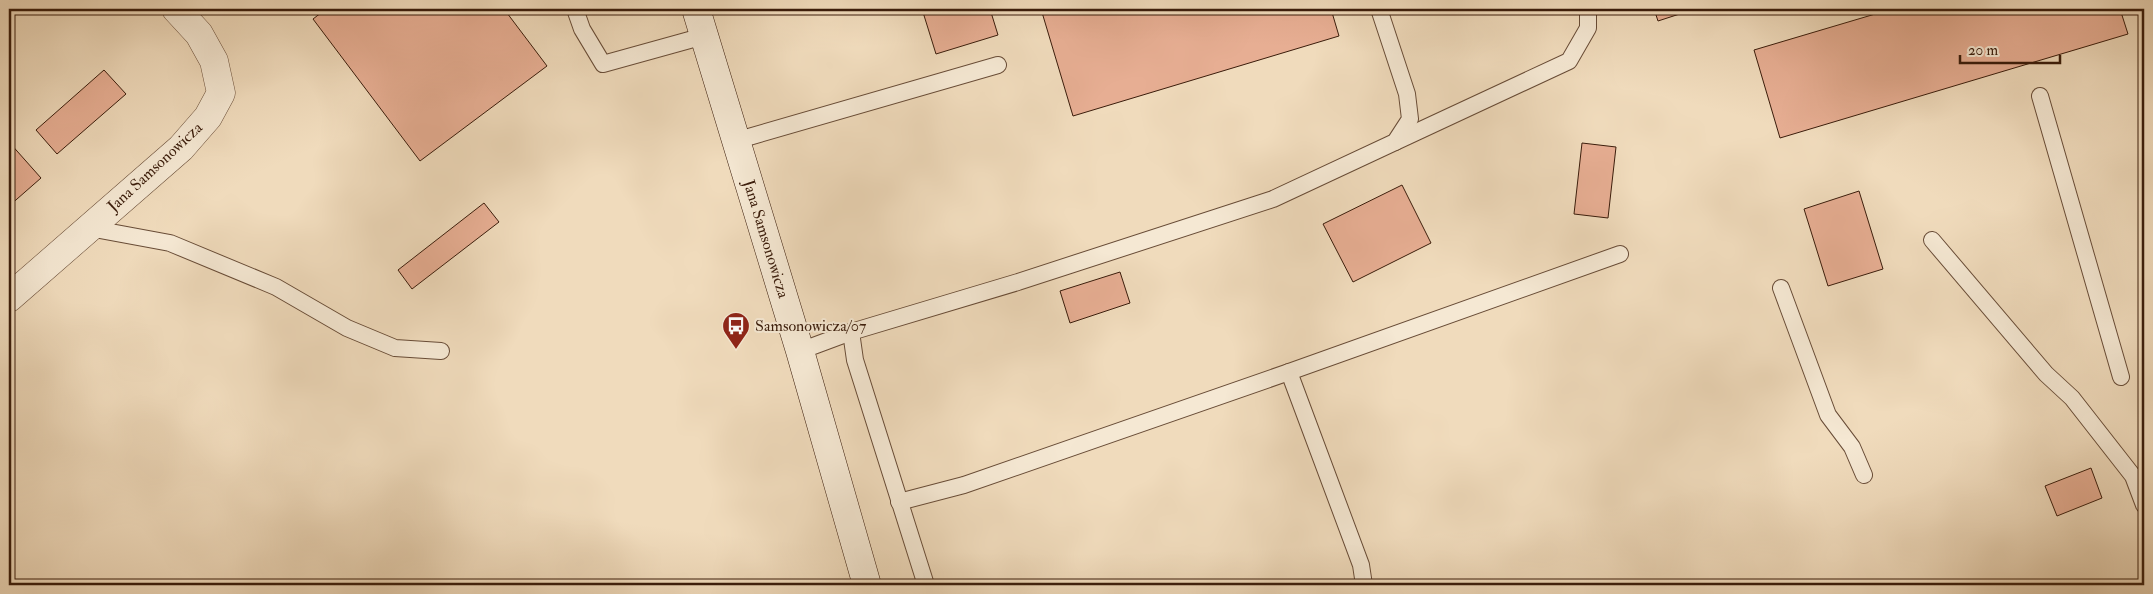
<svg xmlns="http://www.w3.org/2000/svg" width="2153" height="594" viewBox="0 0 2153 594" font-family="'IM FELL Double Pica',serif">
	<style>
		.building { fill: #e7ae93; stroke: #3a1c0b }
		.lines { fill: none; stroke-linecap: round; stroke-linejoin: round }
		.lane-casing { stroke: #684c37; stroke-width: 18 }
		.street-casing { stroke: #684c37; stroke-width: 29 }
		.secondary-casing { stroke: #3a1c0b; stroke-width: 29 }
		.lane { stroke: #f5e8d3; stroke-width: 16 }
		.street { stroke: #f5e8d3; stroke-width: 28 }
		.secondary { stroke: #f5e8d3; stroke-width: 28 }
		.labels { text-anchor: middle; dominant-baseline: central; stroke-width: 4; stroke-linejoin: round; paint-order: stroke }
		.street-label { font-size: 16px; fill: #3a1c0b; stroke: #f5e8d3 }
		.poi-label { font-size: 16px; fill: #3a1c0b; stroke: #f5e8d3; text-anchor: start }
	</style>
	<rect width="100%" height="100%" fill="#f0dbbc"/>
	<filter id="stains"><feTurbulence type="fractalNoise" baseFrequency=".004" numOctaves="4"/><feColorMatrix values="0 0 0 0 .2 0 0 0 0 .09 0 0 0 0 .02 0 0 0 .5 -.17"/></filter>
	<radialGradient id="worn" r=".72"><stop offset=".6" stop-color="#630" stop-opacity="0"/><stop offset="1" stop-color="#630" stop-opacity=".3"/></radialGradient>
	<g class="building">
		<path d="M326,9H504L547,66L420,161L313,19Z"/>
		<path d="M922,9H990L998,35L936,54Z"/>
		<path d="M1041,9H1331L1339,36L1073,116Z"/>
		<path d="M1654,9H1695L1658,21Z"/>
		<path d="M1892,9H2120L2128,34L1780,138L1754,50Z"/>
		<path d="M104,70L126,94L57,154L36,130Z"/>
		<path d="M9,142L41,178L9,206Z"/>
		<path d="M1582,143L1616,147L1608,218L1574,214Z"/>
		<path d="M1402,185L1431,243L1353,282L1323,224Z"/>
		<path d="M1859,191L1883,269L1828,286L1804,209Z"/>
		<path d="M484,203L499,222L412,289L398,270Z"/>
		<path d="M1120,272L1130,303L1070,323L1060,291Z"/>
		<path d="M2091,468L2102,498L2057,516L2045,486Z"/>
	</g>
	<g class="lines">
		<defs>
			<g id="lane">
				<path d="M575,9L582,29L603,64L704,36"/>
				<path d="M2040,96L2121,377"/>
				<path d="M735,141L998,65"/>
				<path d="M1395,142L1569,61L1588,28V9"/>
				<path d="M89,228L170,243L276,287L347,328L395,348L441,351"/>
				<path d="M1932,240L2046,374L2072,398L2133,476L2144,505"/>
				<path d="M1781,288L1828,415L1852,447L1864,475"/>
				<path d="M851,332L855,360L926,585"/>
				<path d="M800,351L851,332L1018,282L1273,199L1395,142L1410,119L1407,94L1379,9"/>
				<path d="M1289,372L1361,565L1364,585"/>
				<path d="M899,502L964,485L1289,372L1620,254"/>
			</g>
			<path id="street" d="M9,298L181,148L208,117L221,93L214,61L199,34L176,9"/>
			<path id="secondary" d="M696,9L800,351L867,585"/>
		</defs>
		<use href="#lane" class="lane-casing"/>
		<use href="#street" class="street-casing"/>
		<use href="#secondary" class="secondary-casing"/>
		<use href="#lane" class="lane"/>
		<use href="#street" class="street"/>
		<use href="#secondary" class="secondary"/>
	</g>
	<defs>
		<symbol id="bus-pin" viewBox="-11 -11 22 30"><path d="M0 17L-7.5 6A9.5 9.5 0 1 1 7.5 6Z" fill="#8f2418" stroke="#f5e8d3"/><path d="M-5-6H5V4H4V6H2V4H-2V6H-4V4H-5ZM-3.5-4V0h7V-4ZM-3.5 1.2v1.5H-2V1.2ZM2 1.2v1.5H3.5V1.2Z" fill="#fff"/></symbol>
	</defs>
	<g fill-rule="evenodd">
		<use href="#bus-pin" x="720" y="310" width="32" height="43"/>
	</g>
	<g class="labels">
		<g class="street-label">
			<text transform="translate(155 167) rotate(-43)">Jana Samsonowicza</text>
			<text transform="translate(766 239) rotate(73)">Jana Samsonowicza</text>
		</g>
		<g class="poi-label">
			<text x="755" y="326">Samsonowicza/07</text>
		</g>
	</g>
	<rect width="2153" height="594" fill="none" stroke="#f0dbbc" stroke-width="30"/>
	<rect x="10" y="10" width="2133" height="574" fill="none" stroke="#3a1c0b" stroke-width="2.5"/>
	<rect x="15" y="15" width="2123" height="564" fill="none" stroke="#3a1c0b"/>
	<path d="M1960 55v8h100v-8" fill="none" stroke="#3a1c0b" stroke-width="2.5"/>
	<text x="1968" y="55" font-size="15" fill="#3a1c0b" stroke="#f5e8d3" stroke-width="4" paint-order="stroke">20 m</text>
	<rect width="100%" height="100%" filter="url(#stains)"/>
	<rect width="100%" height="100%" fill="url(#worn)"/>
</svg>
